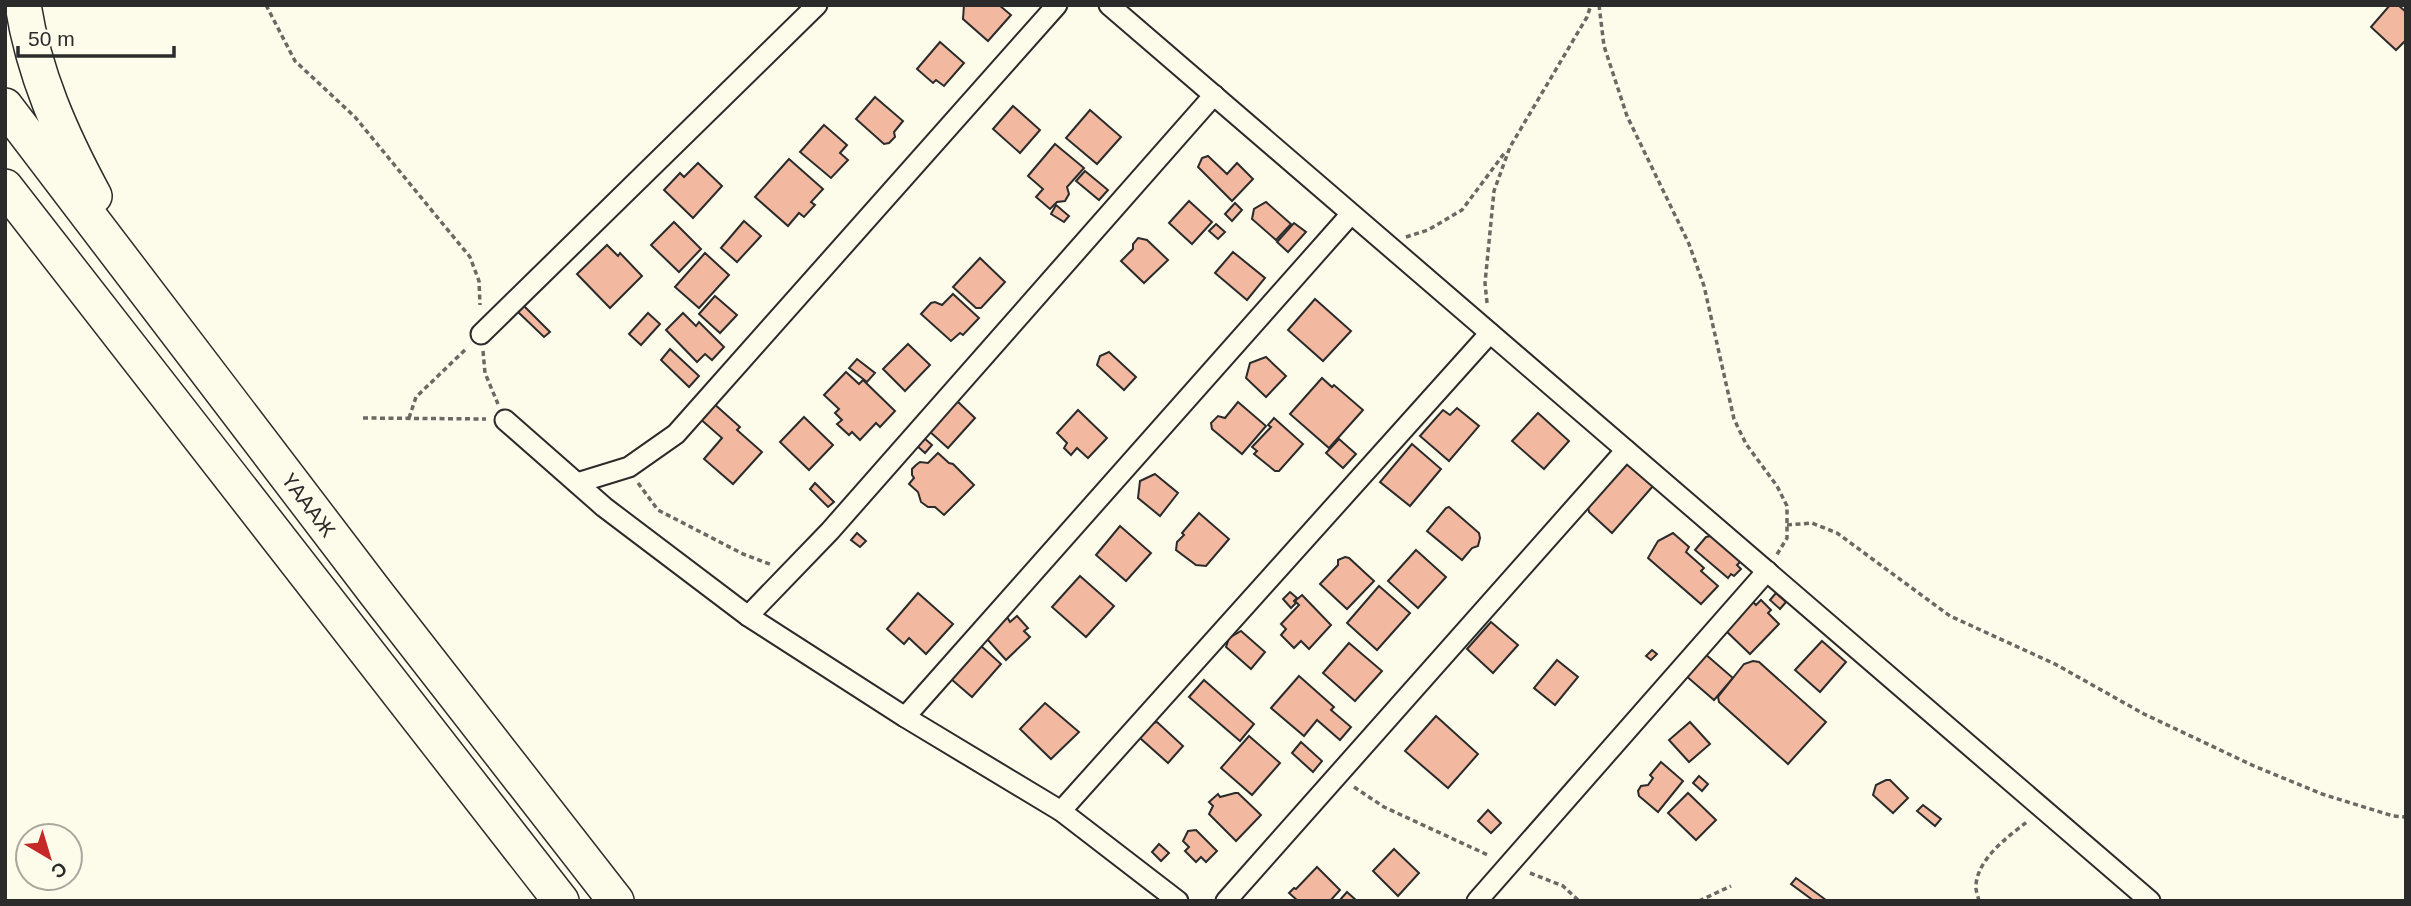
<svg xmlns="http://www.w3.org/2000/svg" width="2411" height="906" viewBox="0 0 2411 906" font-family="Helvetica,sans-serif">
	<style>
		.building { fill: #f2b8a0; stroke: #2b2b2b; stroke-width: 2 }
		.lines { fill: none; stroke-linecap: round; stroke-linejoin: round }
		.minor-casing { stroke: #2b2b2b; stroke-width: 23 }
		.motorway-casing { stroke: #2b2b2b; stroke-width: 38 }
		.path { stroke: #6a6964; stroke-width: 3.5; stroke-dasharray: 5 3.5; stroke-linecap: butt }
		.minor { stroke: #fdfbea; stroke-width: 19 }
		.motorway { stroke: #fdfbea; stroke-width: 35 }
		.labels { text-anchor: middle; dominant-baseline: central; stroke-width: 5; stroke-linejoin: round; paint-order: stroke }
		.street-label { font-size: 21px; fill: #2b2b2b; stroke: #fdfbea }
	</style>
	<rect width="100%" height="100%" fill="#fdfbea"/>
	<g class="building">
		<path d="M964,5H999L1011,15L988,41L963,19Z"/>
		<path d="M2390,5H2398L2406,12V40L2396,50L2371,27Z"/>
		<path d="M940,42L964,63L944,86L936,80L933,83L917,69Z"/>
		<path d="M875,97L903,121L894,132L895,137L889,143L884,144L856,119Z"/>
		<path d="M1013,106L1040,130L1020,153L993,129Z"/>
		<path d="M1090,110L1121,137L1097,164L1066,138Z"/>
		<path d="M824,125L847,145L840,153L848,160L831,178L800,152Z"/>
		<path d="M1055,144L1084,168L1067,187L1069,194L1065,201L1057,202L1050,209L1036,197L1043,189L1028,176Z"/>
		<path d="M1208,156L1227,174L1237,163L1253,179L1232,201L1198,167L1202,158Z"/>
		<path d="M789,159L823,189L811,202L815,205L804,217L799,213L788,226L755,197Z"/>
		<path d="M698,163L722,186L693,218L664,190L680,173L684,177Z"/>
		<path d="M1085,171L1108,190L1099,200L1076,181Z"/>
		<path d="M1189,201L1212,222L1192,244L1169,223Z"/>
		<path d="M1266,202L1291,224L1276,240L1252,219L1254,209Z"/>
		<path d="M1235,203L1242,210L1232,221L1225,214Z"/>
		<path d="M1056,205L1069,216L1064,222L1051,214Z"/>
		<path d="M744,221L761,236L737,262L721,248Z"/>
		<path d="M674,222L701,249L679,272L651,245Z"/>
		<path d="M1294,223L1306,232L1288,252L1277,242Z"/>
		<path d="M1216,224L1225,232L1218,239L1209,231Z"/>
		<path d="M1138,238L1147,240L1168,260L1144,283L1121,261L1133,249V244Z"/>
		<path d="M607,245L618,256L620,253L642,276L610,308L577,274Z"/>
		<path d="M1233,252L1265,278L1247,300L1215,273Z"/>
		<path d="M705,253L729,275L699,308L675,287Z"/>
		<path d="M980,258L1005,282L981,308H976L953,287Z"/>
		<path d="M953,294L979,318L963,335L960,333L951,341L921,314L931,303L935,302L942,305Z"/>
		<path d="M715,296L737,315L720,333L699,314Z"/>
		<path d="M1315,299L1351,331L1323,361L1288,330Z"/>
		<path d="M524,306L550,332L544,337L518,312Z"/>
		<path d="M648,313L660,324L641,345L629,334Z"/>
		<path d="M683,313L696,326L699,322L724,347L712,360L705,354L697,362L666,330Z"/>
		<path d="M908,344L930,365L905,391L883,369Z"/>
		<path d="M670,349L699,376L689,387L661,360Z"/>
		<path d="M1109,352L1136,377L1124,390L1097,365L1100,356Z"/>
		<path d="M1266,357L1286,376L1266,397L1246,378L1250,363Z"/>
		<path d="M857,359L875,373L867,382L849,368Z"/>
		<path d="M846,372L859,384L863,380L895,411L880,427L876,423L860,440L852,432L849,435L837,424L842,420L835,413L839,409L824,395Z"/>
		<path d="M1322,378L1332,387L1334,385L1363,410L1329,448L1290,414Z"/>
		<path d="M956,400L975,418L948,448L929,431Z"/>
		<path d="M712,402L740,427L737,430L762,452L733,484L704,459L722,438L698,417Z"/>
		<path d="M1238,402L1266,426L1242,454L1212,429L1211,423L1218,416L1225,418Z"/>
		<path d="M1457,408L1479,426L1449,461L1420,436L1443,410L1450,415Z"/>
		<path d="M1078,410L1107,438L1088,458L1077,448L1071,455L1064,448L1067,443L1057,433Z"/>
		<path d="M1538,413L1569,441L1544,469L1512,441Z"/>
		<path d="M804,417L833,445L809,470L780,442Z"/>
		<path d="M1274,418L1303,444L1279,471H1275L1254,454L1257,451L1252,447L1271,427L1268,425Z"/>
		<path d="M923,437L932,445L925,453L916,445Z"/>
		<path d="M1339,439L1356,454L1343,468L1326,453Z"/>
		<path d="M1412,444L1441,469L1410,506L1380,482Z"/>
		<path d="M938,453L949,463L953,464L974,485L944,515L935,507H928L921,502L918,492L909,484L914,478L912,475V469L916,465L920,462L928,463Z"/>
		<path d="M1627,463L1653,486L1612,533L1589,512L1588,507Z"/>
		<path d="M1155,474L1178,493L1160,516L1138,498L1140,481Z"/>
		<path d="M815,483L834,502L828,507L810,489Z"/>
		<path d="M1449,507L1479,533L1480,538L1478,546L1472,548L1462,560L1427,531L1446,508Z"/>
		<path d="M1199,513L1229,539L1206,566L1196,565L1176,550L1177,542L1184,535L1182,533Z"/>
		<path d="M1120,526L1151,553L1126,581L1096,555Z"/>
		<path d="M857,533L866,541L860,547L851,540Z"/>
		<path d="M1673,533L1689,547L1686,552L1704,568L1701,571L1718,586L1701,604L1648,558L1658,541Z"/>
		<path d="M1711,536L1741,561L1737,565L1741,569L1734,576L1731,574L1728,578L1695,550L1706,537Z"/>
		<path d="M1416,550L1446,577L1418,608L1388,581Z"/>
		<path d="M1345,557L1349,558L1374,581L1347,609L1320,584L1338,565V560Z"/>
		<path d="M1080,576L1114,606L1086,637L1052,607Z"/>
		<path d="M1379,586L1410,613L1377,650L1347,623Z"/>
		<path d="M1290,592L1297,598L1294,601L1296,603L1291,608L1283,599Z"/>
		<path d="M918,593L953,624L926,654L909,638L904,644L887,629Z"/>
		<path d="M1776,593L1786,602L1780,609L1770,600Z"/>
		<path d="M1302,595L1331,625L1309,649L1301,641L1294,648L1281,635L1286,629L1281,624L1299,605L1295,601Z"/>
		<path d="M1761,600L1771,610L1768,613L1779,624L1750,654L1725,630L1752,601L1756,605Z"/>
		<path d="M1017,616L1028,628L1024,631L1030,637L1006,660L987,639L991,622L1007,617L1010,622Z"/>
		<path d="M1491,622L1518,645L1493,673L1467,649Z"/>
		<path d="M1241,631L1265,652L1251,669L1226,647L1229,638Z"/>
		<path d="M1822,641L1846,662L1820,692L1795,670Z"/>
		<path d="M1349,643L1382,671L1355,701L1323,673Z"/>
		<path d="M980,645L1001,664L972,697L951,679Z"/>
		<path d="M1652,650L1657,654L1651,660L1646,656Z"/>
		<path d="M1704,653L1733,678L1714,700L1685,675Z"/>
		<path d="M1557,660L1578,677L1555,705L1534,688Z"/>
		<path d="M1753,661L1759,662L1826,722L1788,764L1719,702L1718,697L1744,664Z"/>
		<path d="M1299,676L1334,707L1331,710L1351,727L1340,740L1317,720L1304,736L1271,708Z"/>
		<path d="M1204,680L1254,724L1240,741L1189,697Z"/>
		<path d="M1045,703L1079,732L1051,759L1020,729Z"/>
		<path d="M1436,716L1478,754L1448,788L1405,751Z"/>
		<path d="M1157,722L1183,746L1168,763L1140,738L1150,724Z"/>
		<path d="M1690,722L1710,744L1689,762L1669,740Z"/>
		<path d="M1249,736L1280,763L1252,795L1221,768Z"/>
		<path d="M1301,742L1322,761L1313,772L1292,753Z"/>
		<path d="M1661,762L1683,781L1658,812L1639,796L1638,791L1641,786L1648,785L1653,778L1650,775Z"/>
		<path d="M1699,776L1708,784L1702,791L1693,783Z"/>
		<path d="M1886,780H1890L1908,798L1893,813L1873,795L1876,785Z"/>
		<path d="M1235,793H1238L1261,815L1236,841L1209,814L1213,806L1209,802L1218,794L1220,797Z"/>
		<path d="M1688,793L1716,820L1696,840L1668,813Z"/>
		<path d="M1923,805L1941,819L1935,826L1917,811Z"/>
		<path d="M1488,810L1501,823L1491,833L1478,821Z"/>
		<path d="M1196,830L1217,851L1206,862L1201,857L1196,862L1185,851L1189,847L1183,841L1188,831Z"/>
		<path d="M1159,844L1169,853L1161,861L1152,852Z"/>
		<path d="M1394,849L1419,873L1398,896L1373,871Z"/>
		<path d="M1317,867L1340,890L1330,901H1298L1289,893L1294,888L1296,889Z"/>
		<path d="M1796,878L1826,900L1825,901H1814L1791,884Z"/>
		<path d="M1347,892L1357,901H1339Z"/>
	</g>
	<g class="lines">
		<defs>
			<g id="minor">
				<path d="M1109,5L2150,901"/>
				<path d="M481,334L817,5"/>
				<path d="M505,420L604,507L748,616L905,717L1061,811L1178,901"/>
				<path d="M577,483L629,467L676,434L1057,5"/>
				<path d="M748,616L830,531L1214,95"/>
				<path d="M905,717L1351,214"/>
				<path d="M1061,811L1490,333"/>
				<path d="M1226,901L1626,450"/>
				<path d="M1477,901L1767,571"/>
			</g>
			<g id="motorway">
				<path d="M23,5C34,74 61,135 94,196"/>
				<path d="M5,106L376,593L616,901"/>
				<path d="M5,187L561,901"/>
			</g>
		</defs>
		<use href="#minor" class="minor-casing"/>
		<use href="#motorway" class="motorway-casing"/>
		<g class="path">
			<path d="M266,5L295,61L355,117L470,257L479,281L480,305"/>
			<path d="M1599,5L1604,46L1627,116L1689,244L1704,286L1734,419L1746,444L1777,486L1787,506V538L1776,556"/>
			<path d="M1406,237L1428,230L1462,210L1506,151"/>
			<path d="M1487,303L1485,283L1494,191L1510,147L1587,17L1591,5"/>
			<path d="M483,351L485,373L498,404"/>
			<path d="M363,418L486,419"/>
			<path d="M409,418L416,397L467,348"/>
			<path d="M638,483L658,510L743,554L772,565"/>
			<path d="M1787,525L1812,523L1837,533L1950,616L2055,664L2144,714L2254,766L2322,794L2393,816L2406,817"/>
			<path d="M1354,787L1384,807L1490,856"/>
			<path d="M1530,873L1563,886L1579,901"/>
			<path d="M1699,901L1731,886"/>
			<path d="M1979,901C1978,896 1975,889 1976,884C1979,857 2009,836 2028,821"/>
		</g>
		<use href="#minor" class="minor"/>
		<use href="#motorway" class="motorway"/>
	</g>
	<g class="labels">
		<g class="street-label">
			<text transform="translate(309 505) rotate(53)">ҮАААЖ</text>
		</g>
	</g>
	<rect width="2411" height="906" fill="none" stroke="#2b2b2b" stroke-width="14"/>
	<g transform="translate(49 857) rotate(142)"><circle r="33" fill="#fdfbea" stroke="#a9a89e" stroke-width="2"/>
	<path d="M0-5L12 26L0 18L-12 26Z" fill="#c62828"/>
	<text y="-10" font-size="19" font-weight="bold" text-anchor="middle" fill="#2b2b2b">С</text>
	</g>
	<path d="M18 46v10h156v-10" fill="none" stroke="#2b2b2b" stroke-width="3.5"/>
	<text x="28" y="46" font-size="21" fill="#2b2b2b" stroke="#fdfbea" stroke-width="5" paint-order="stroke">50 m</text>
</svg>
